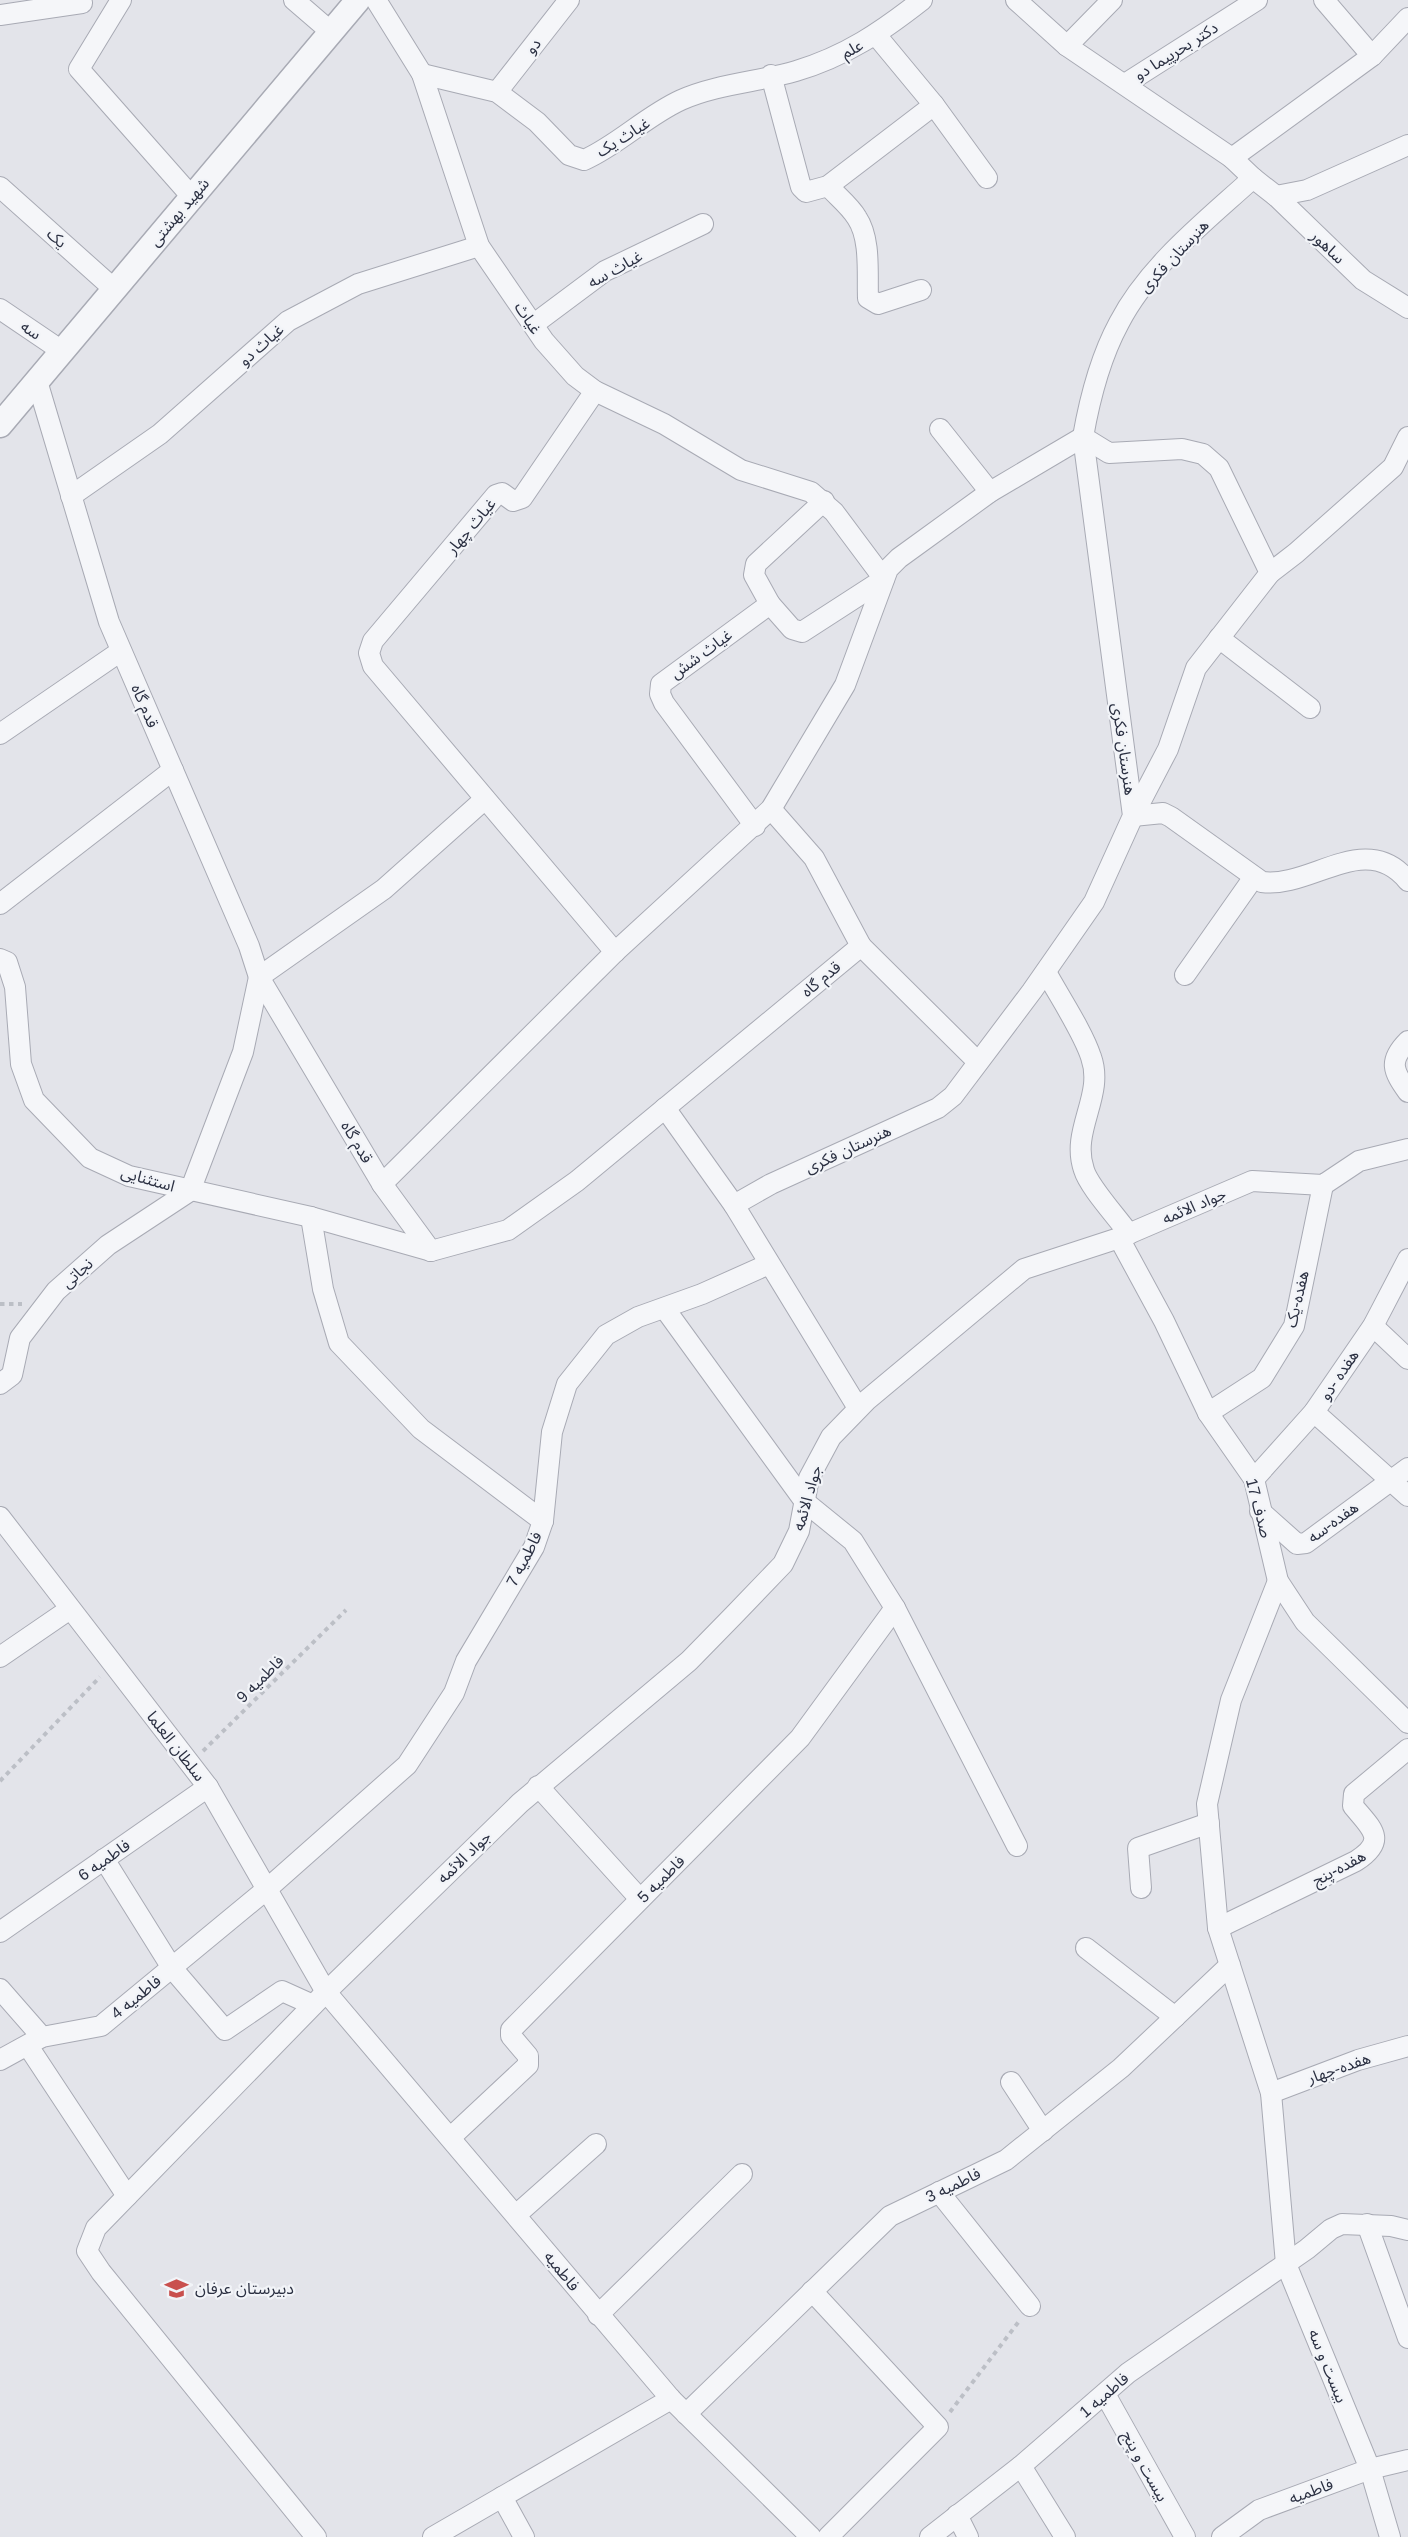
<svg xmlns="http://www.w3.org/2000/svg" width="1408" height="2537" viewBox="0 0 1408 2537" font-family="Arial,'Noto Sans Arabic',sans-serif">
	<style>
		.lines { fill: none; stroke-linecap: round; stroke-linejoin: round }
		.minor-casing { stroke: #a8aab4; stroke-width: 22 }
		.tertiary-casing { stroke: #a8aab4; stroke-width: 27 }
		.path { stroke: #bcbfc6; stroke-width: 4; stroke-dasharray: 4.5 4.5; stroke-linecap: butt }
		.minor { stroke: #f5f6f9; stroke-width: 20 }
		.tertiary { stroke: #f5f6f9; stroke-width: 24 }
		.labels { text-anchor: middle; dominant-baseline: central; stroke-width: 4.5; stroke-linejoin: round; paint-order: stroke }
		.street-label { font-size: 16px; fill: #2b3042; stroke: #f2f4f8 }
		.poi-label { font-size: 16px; fill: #2b3042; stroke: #f2f4f8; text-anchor: start }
	</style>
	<rect width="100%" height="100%" fill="#e3e4ea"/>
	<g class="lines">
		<defs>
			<g id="minor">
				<path d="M121,0L79,69L192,197"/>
				<path d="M294,0L330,31"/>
				<path d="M376,0L422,74L479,246L544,341L575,376L595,391L664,424L741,470L811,492L834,512L884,579L802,632L792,629L770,604"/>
				<path d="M1324,0L1372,56"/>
				<path d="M0,15L82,3"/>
				<path d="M876,35L934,105L987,178"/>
				<path d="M1067,46L1112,0"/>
				<path d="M422,74L497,92L537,122L569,155L584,160C618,145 646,116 681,100C717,84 758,82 796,71C846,56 881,32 922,0"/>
				<path d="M771,75L801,187L806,192L828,186L934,105"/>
				<path d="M1125,84L1257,0"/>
				<path d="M497,92L569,0"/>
				<path d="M1232,158L1372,56L1408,18"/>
				<path d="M1253,178L1276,196L1363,280L1408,308"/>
				<path d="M828,186C837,196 850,206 857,218C871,239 867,274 868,298L878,304L921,290"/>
				<path d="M0,187L114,289"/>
				<path d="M1276,196L1307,190L1408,145"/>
				<path d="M0,309L62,351"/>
				<path d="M534,324L605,271L703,224"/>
				<path d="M37,381L109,622L249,946L259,977L382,1184L431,1251L508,1230L577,1181L861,946L978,1062"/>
				<path d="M595,391L522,498L513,501L502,493L496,495L373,641L369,653L373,666L615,952"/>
				<path d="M940,429L990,492"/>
				<path d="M71,496L160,434L288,321L358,284L479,246"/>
				<path d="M1219,638L1310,708"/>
				<path d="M0,734L121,651"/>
				<path d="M771,809L814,858L861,946"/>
				<path d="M1133,816L1168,749L1196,668L1270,573L1296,553L1393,467L1408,437"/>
				<path d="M1133,816L1163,813L1171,817L1262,882C1310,889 1366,829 1408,881"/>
				<path d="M755,826L664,703L660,694L661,684L770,604L754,575L756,564L824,501"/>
				<path d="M0,904L173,770"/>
				<path d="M0,959L7,962L15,987L21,1064L34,1100L90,1158L129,1176L311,1217L431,1251"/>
				<path d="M1046,972C1059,996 1083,1032 1091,1057C1105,1096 1070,1130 1084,1170C1089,1187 1118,1218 1129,1234"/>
				<path d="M1185,975L1254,877"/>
				<path d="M1408,1041C1388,1061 1393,1071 1408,1092"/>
				<path d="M665,1108L734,1205L858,1408"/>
				<path d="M382,1184L615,952L771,809L845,685L888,569L899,558L990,492L1083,437L1109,453L1182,449L1203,454L1219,468L1270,573"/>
				<path d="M734,1205L771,1184L938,1108L953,1096L1032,991L1094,902L1133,816L1083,437C1090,397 1100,358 1119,323C1149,265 1206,221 1253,178L1232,158L1067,46L1016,0"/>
				<path d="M311,1217L323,1289L339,1343L421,1429L543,1521"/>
				<path d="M1119,1238L1164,1321L1208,1413L1254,1479L1278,1581L1305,1622L1408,1723"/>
				<path d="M665,1309L805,1502L853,1541L895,1608L1017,1846"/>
				<path d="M1373,1326L1408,1359"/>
				<path d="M0,1384L12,1375L20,1338L56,1291L108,1245L190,1191L243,1052L259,977L384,889L485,799"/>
				<path d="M1314,1412L1408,1496"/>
				<path d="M1208,1413L1262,1378L1294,1326L1323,1185"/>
				<path d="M1254,1479L1314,1412L1373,1326L1408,1259"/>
				<path d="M1260,1511L1297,1544L1306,1543L1408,1468"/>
				<path d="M0,1517L208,1787L326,1992L671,2399L811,2537"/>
				<path d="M1278,1581L1231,1700L1207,1804L1218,1928L1271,2093L1286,2264L1370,2469L1390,2537"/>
				<path d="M0,1657L70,1609"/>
				<path d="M538,1786L640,1899"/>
				<path d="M104,1859L172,1968L225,2030L282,1991L313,2005"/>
				<path d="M1141,1888L1138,1848L1209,1823"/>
				<path d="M1218,1928L1356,1861C1388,1840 1372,1829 1353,1806L1354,1794L1408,1749"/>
				<path d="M0,1932L208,1787"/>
				<path d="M1086,1948L1175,2017"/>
				<path d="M0,1989L42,2037L101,2026L267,1889L407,1765L454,1693L466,1661L534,1547L543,1521L552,1432L567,1384L606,1335L638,1317L702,1294L769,1264"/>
				<path d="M28,2046L127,2196"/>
				<path d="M0,2060L40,2038"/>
				<path d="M1011,2082L1043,2131"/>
				<path d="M1271,2093L1358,2060L1408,2046"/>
				<path d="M451,2137L528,2065V2056L511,2036V2030L800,1738L895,1608"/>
				<path d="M939,2192L1030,2306"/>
				<path d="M516,2215L596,2144"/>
				<path d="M1367,2224L1408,2338"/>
				<path d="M812,2291L938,2427L828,2537"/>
				<path d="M598,2315L742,2174"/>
				<path d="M1105,2394L1185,2537"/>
				<path d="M686,2414L890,2216L1006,2160L1121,2068L1230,1965"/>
				<path d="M1021,2466L1065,2537"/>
				<path d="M502,2497L524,2537"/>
				<path d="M957,2515L968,2537"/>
				<path d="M316,2537L101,2272L87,2251L96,2228L326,1992L520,1803L689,1661L734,1615L783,1564L799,1531L809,1478L831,1437L867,1400L1024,1269L1119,1238L1252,1181L1323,1185L1359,1161L1408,1149"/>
				<path d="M433,2537L671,2399"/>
				<path d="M930,2537L1021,2466L1128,2373L1307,2249L1331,2229L1342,2224L1391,2226L1408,2230"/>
				<path d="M1222,2537L1259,2510L1370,2469L1408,2460"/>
			</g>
			<path id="tertiary" d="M0,425L358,0"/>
		</defs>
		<use href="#minor" class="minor-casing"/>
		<use href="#tertiary" class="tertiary-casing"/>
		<g class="path">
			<path d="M0,1304H22"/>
			<path d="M203,1751L346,1610"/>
			<path d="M0,1781L100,1677"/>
			<path d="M950,2412L1020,2320"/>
		</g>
		<use href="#minor" class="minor"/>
		<use href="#tertiary" class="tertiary"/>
	</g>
	<defs>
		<symbol id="school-bare" viewBox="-9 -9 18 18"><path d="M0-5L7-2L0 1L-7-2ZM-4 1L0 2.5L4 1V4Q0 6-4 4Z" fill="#c9504e" stroke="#f2f4f8" stroke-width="2.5" paint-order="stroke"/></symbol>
	</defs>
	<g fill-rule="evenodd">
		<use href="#school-bare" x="160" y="2272" width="33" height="33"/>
	</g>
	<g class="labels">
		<g class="street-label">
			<text transform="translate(533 46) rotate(-51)">دو</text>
			<text transform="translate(852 49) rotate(-29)">علم</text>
			<text transform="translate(1176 51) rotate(-32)">دکتر بحرپیما دو</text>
			<text transform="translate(623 137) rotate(-32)">غیاث یک</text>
			<text transform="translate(179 212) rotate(-50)">شهید بهشتی</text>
			<text transform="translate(57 238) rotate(42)">یک</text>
			<text transform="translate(1328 247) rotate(44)">ساهور</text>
			<text transform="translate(1174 256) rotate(-47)">هنرستان فکری</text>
			<text transform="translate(615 269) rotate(-29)">غیاث سه</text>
			<text transform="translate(528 318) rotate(57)">غیاث</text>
			<text transform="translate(31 330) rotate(34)">سه</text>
			<text transform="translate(261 345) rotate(-42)">غیاث دو</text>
			<text transform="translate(471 526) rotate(-50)">غیاث چهار</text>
			<text transform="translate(701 654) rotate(-36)">غیاث شش</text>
			<text transform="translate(145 706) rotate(67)">قدم گاه</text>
			<text transform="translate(1124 749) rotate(82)">هنرستان فکری</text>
			<text transform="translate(821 979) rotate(-40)">قدم گاه</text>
			<text transform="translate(357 1142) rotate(59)">قدم گاه</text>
			<text transform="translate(848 1149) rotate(-25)">هنرستان فکری</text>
			<text transform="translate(148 1179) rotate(16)">استثنایی</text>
			<text transform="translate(1194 1206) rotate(-23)">جواد الائمه</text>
			<text transform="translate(77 1273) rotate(-42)">نجاتی</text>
			<text transform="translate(1297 1299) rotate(-77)">هفده-یک</text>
			<text transform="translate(1339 1375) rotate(-56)">هفده -دو</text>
			<text transform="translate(807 1498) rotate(-74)">جواد الائمه</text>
			<text transform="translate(1259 1508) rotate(75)">صدف 17</text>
			<text transform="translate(1333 1522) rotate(-36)">هفده-سه</text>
			<text transform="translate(524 1559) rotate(-63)">فاطمیه 7</text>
			<text transform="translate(260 1679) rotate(-45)">فاطمیه 9</text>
			<text transform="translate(176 1746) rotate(52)">سلطان العلما</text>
			<text transform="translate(464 1857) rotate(-44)">جواد الائمه</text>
			<text transform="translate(104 1860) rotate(-35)">فاطمیه 6</text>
			<text transform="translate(1339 1868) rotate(-28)">هفده-پنج</text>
			<text transform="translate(661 1879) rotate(-45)">فاطمیه 5</text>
			<text transform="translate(136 1997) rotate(-39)">فاطمیه 4</text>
			<text transform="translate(1339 2068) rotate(-19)">هفده-چهار</text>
			<text transform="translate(953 2185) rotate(-26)">فاطمیه 3</text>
			<text transform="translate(562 2271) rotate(51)">فاطمیه</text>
			<text transform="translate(1328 2366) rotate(68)">بیست و سه</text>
			<text transform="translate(1104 2395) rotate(-41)">فاطمیه 1</text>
			<text transform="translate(1145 2466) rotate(61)">بیست و پنج</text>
			<text transform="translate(1311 2491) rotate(-20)">فاطمیه</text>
		</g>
		<g class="poi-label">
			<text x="195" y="2288">دبیرستان عرفان</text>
		</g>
	</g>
</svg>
